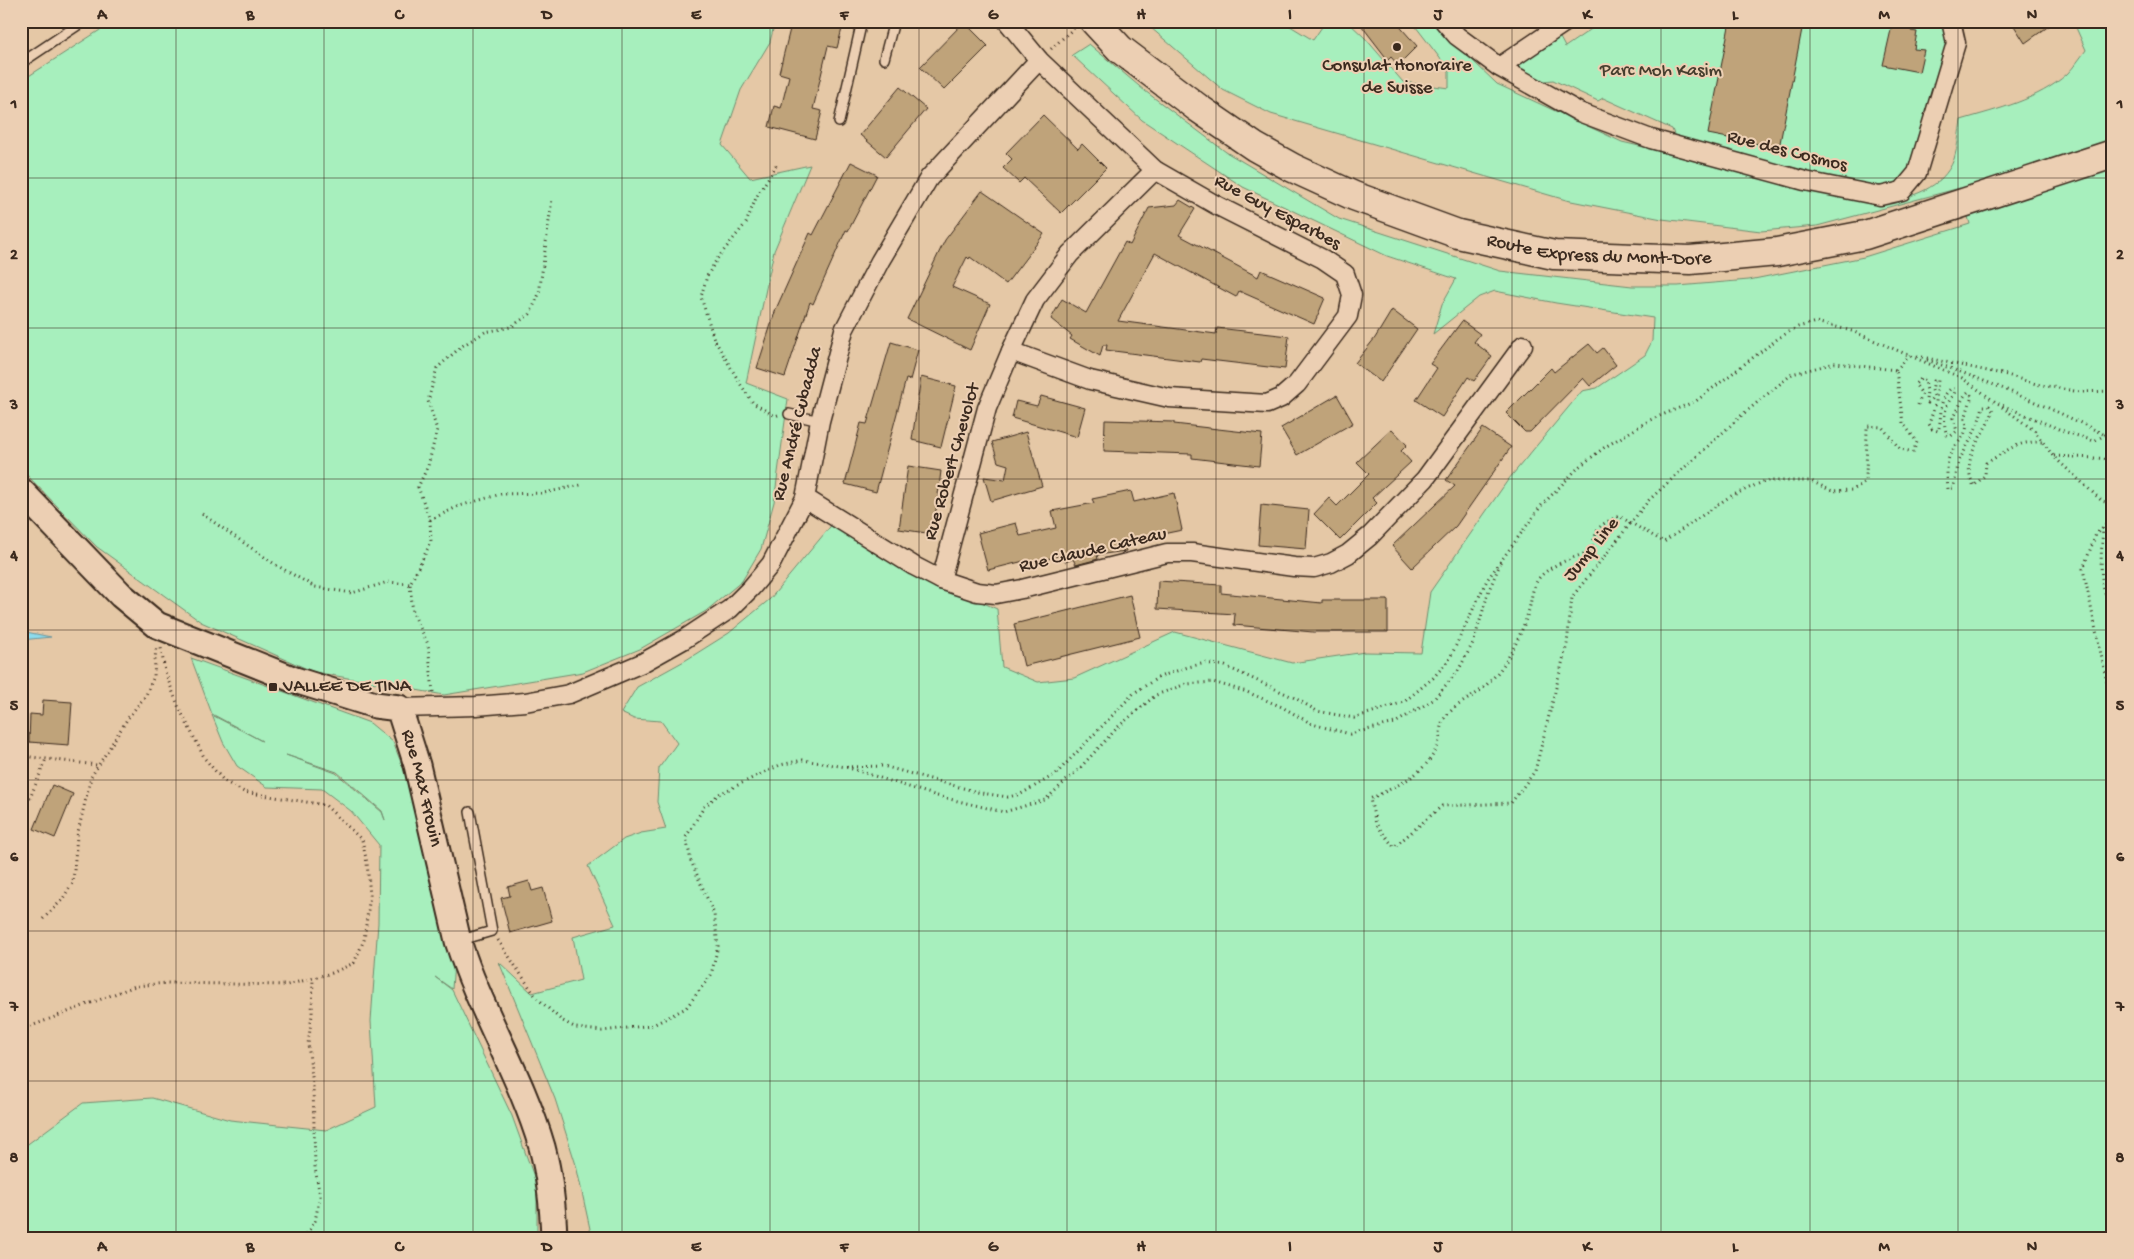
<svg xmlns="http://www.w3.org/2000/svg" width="2134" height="1259" viewBox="0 0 2134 1259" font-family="'Gochi Hand',sans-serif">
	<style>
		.green { fill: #a7efbd; stroke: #718c6e; fill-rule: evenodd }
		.water { fill: #8ddbec; stroke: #6c949a }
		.building { fill: #bfa37a; stroke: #3b2a1e }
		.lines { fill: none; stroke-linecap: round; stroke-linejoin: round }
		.lane-casing { stroke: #3b2a1e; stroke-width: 12 }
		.street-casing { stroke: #3b2a1e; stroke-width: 21 }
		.secondary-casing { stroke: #3b2a1e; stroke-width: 29 }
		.primary-casing { stroke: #3b2a1e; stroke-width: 31 }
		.path { stroke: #3b2a1e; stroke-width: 3; stroke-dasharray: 1 4; stroke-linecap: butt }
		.lane { stroke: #eccfb3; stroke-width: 9 }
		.street { stroke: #eccfb3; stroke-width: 18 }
		.secondary { stroke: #eccfb3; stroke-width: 25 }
		.primary { stroke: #eccfb3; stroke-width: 28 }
		.path-bridge { stroke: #3b2a1e; stroke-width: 3; stroke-dasharray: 1 4; stroke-linecap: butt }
		.grid { fill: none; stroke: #3b2a1e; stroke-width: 1; stroke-opacity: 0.55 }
		.poi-dot { fill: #3b2a1e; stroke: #eccfb3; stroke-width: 2 }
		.labels { text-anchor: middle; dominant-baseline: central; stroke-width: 4; stroke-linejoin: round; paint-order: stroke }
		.poi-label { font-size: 19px; fill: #3b2a1e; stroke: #eccfb3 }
		.park-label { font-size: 19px; fill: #463e2e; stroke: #eccfb3 }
		.street-label { font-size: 19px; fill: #3b2a1e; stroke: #eccfb3 }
		.neatline { fill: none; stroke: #3b2a1e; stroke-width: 2 }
		.grid-label { font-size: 16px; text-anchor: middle; font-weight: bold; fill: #3b2a1e }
	</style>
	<rect width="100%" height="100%" fill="#e5c8a6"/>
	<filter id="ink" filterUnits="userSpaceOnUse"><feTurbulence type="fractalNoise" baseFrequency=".02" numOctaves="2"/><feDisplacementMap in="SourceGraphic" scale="10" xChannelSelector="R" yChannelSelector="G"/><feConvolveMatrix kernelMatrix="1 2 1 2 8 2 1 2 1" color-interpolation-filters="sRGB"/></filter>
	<g filter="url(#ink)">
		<g class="green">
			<path d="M114,21H775L770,42L741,90L722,145L750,178L810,165L774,251L746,383L788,399L774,502L761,549L742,581L706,611L640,649L583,672L444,695L314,672L201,622L97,547L21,469V81Z"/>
			<path d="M1143,21H1282L1313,40L1326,21H1347L1365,38L1403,82L1449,88V70L1416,27L1420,21H1435L1447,36L1497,84L1622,142L1883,203C1911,197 1943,189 1954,159C1958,147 1959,132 1961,120C1998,109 2038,100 2067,74C2074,67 2080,58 2086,50L2073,21H2113V1238H592L576,1165L555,1099L499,962L532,993L581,980L573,937L615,925L588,866L624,839L641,833L666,829L657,802L659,768L677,743L661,721L634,719L621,713L637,687L686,660L729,633L770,599L834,522L921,575L997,609L1002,667L1038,682L1074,678L1175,632L1292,663L1365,652L1421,653L1430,592L1508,480L1582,391L1597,388L1645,355L1652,341L1653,318L1556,303L1495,291L1479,297L1433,334L1442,304L1456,279L1387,256L1243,187L1142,120L1072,55L1089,44L1145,91L1226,152L1339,219L1500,271L1632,286H1678L1749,280L1864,257L1970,224L1960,188L1817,226L1761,231L1662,219L1566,200L1271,114L1223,90Z"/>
			<path d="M1603,21H1943L1950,44L1913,172L1899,185L1883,191L1677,143L1672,129L1603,98L1598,101L1553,80L1536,82L1519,72L1517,64L1558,34L1565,47Z"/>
			<path d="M191,658L370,723L393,742L404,770L441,917L454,962L452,989L435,977L452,990L512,1116L537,1185V1238H21V1149L83,1103L152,1098L230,1120L326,1130L376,1107L371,1021L378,923L379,845L351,811L322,789L267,787L237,766L223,742L212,715L262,741L212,714ZM286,755L337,772L382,811L385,820L382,812L336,773Z"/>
		</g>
		<path class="water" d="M21,631L51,637L21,640Z"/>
		<g class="building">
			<path d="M792,21H844L837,48L828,46L813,109L822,111L815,139L769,127L774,106L781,108L789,76L779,73Z"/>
			<path d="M1358,21H1395L1417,46L1398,65L1391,57L1388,60Z"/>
			<path d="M1730,21H1764L1802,29L1779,148L1708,134Z"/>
			<path d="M1893,21H1912L1911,31L1917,32L1914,49L1924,50L1919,72L1883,65Z"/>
			<path d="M2011,21H2056L2025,43Z"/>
			<path d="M964,22L988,46L944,90L920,67Z"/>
			<path d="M900,87L926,109L886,157L860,135Z"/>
			<path d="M1043,115L1078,149L1082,144L1106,168L1061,213L1024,178L1019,183L1003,168L1012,159L1006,153Z"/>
			<path d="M851,162L877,175L848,231L846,230L813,304L810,302L785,377L757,368L776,309L810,233L813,235Z"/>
			<path d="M982,191L1044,234L1006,284L970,257L969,259L967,257L952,287L990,304L970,350L907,319L945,240Z"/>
			<path d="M1180,200L1195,209L1179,235L1258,277L1261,270L1325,298L1314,324L1239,291L1236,297L1155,253L1118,321L1216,334L1217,328L1289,336L1285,369L1201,359L1200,362L1106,350L1107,345H1103L1100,356L1070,339L1072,336L1051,319L1062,299L1086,313L1125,242L1130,245L1149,208L1176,205Z"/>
			<path d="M1392,310L1417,329L1381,382L1355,363L1375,338Z"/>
			<path d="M1462,321L1480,334L1474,342L1492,356L1474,381L1468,377L1442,417L1416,400L1437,368L1430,364Z"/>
			<path d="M891,342L918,350L910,380L906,379L876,492L845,484L861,423L867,424Z"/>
			<path d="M1589,344L1597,353L1603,348L1616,365L1590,386L1583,378L1530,432H1525L1506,413L1551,368L1554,372Z"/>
			<path d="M921,377L956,386L941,447L912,440Z"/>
			<path d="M1337,395L1353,423L1297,455L1281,428Z"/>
			<path d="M1041,396L1085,408L1077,437L1012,418L1016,401L1037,406Z"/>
			<path d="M1105,420L1174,422V424L1262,434L1259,466L1192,458V454L1104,451Z"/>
			<path d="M1483,428L1511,447L1456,526L1412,568L1392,546L1455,486L1446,480Z"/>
			<path d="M1392,429L1407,445L1401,451L1411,462L1372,498L1377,503L1340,540L1314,514L1329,498L1337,506L1369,474L1357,462Z"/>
			<path d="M1026,432L1042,486L991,501L984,477L1005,480L1008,465L998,462L992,442Z"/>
			<path d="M908,466L941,471L933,534L899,529Z"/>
			<path d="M1131,491L1134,502L1174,493L1182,530L1124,542L1126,551L1097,555L1098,559L1076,565L1073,559L1065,562L1062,555L1025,565L1024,561L988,570L978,533L1016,523L1020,536L1056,528L1052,511L1094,503L1092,499Z"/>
			<path d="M1261,505L1309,510L1306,549L1258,545Z"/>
			<path d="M1158,581L1221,585V593L1322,603V600H1388V632H1313L1234,625L1235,614L1157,609Z"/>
			<path d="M1130,595L1140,637L1024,666L1014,624Z"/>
			<path d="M43,700L72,702L69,745L29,742L30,714L42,715Z"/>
			<path d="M52,785L73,794L55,838L34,829Z"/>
			<path d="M529,881L532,891L543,888L552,921L510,933L501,898L510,896L508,887Z"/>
		</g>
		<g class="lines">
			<defs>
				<g id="lane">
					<path d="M884,59L894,21"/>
					<path d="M21,63L84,21"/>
					<path d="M839,122L862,21"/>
					<path d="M789,414L820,421"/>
					<path d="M458,941L492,931L470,812"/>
				</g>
				<g id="street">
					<path d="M1007,21L1039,60L1155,170L1216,205L1323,259L1345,274L1352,295L1348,316L1297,384L1281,398L1267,404L1169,398L1090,380L1011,351"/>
					<path d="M1444,21L1457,36L1499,67L1579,112L1651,139L1805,181L1880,196L1902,191L1917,173L1956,43L1951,21"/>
					<path d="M1499,67L1567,21"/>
					<path d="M805,498L914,566L941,580L977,592L996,594L1022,589L1167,553H1192L1294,567L1314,568L1331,563L1348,554L1370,536L1425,479L1523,345"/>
					<path d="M941,580L987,408L1011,351L1035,300L1070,254L1155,170"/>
					<path d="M399,708L476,706L525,702L569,694L642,663L683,640L730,609L751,588L771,564L805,498L820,421L844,330L880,261L929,178L1039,60"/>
				</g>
				<g id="secondary">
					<path id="s1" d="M21,491L121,595L157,625L295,680L375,705L399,708L417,765L458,941C480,1011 521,1075 542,1147C550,1177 553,1207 554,1238"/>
				</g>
				<g id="primary">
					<path id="s2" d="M1094,21L1120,49L1198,108L1255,147L1293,168L1354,196L1458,234L1554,255L1690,260L1777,252L1865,235L2113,154"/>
				</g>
			</defs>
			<use href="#lane" class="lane-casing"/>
			<use href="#street" class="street-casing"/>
			<use href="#secondary" class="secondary-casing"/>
			<use href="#primary" class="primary-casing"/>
			<g class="path">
				<path d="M1051,49L1074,28"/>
				<path d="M1917,356L2007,375L2036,384L2080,392L2113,391"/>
				<path d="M1927,360C1988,381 2048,406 2105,435"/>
				<path d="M1896,370L1910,355"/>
				<path d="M1918,405L1922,394L1915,384L1922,378L1925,380L1927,391L1926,400L1928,403L1934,396L1932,390L1934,381L1938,380L1936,402L1929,424L1932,429L1938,431C1943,417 1937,398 1952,388L1955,389C1955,395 1953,395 1950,400C1944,408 1943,426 1947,435L1951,436L1957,431L1953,418C1960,409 1960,399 1968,392L1972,396L1965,419C1972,434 1954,443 1949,457C1946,466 1947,479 1948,489L1953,488C1956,479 1957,465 1961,457C1970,441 1979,425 1983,406H1989L1993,411C1984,437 1959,458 1974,486L1985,475L1986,463C2009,450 2015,441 2043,442"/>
				<path d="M2002,407L2035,431L2053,456L2102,501L2113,504"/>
				<path d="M778,415L775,416L753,403L741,385L714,339L701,297L707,276L717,259L746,223L756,198L778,162"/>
				<path d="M2054,456L2113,459"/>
				<path d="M202,514L276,565L315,587L352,593L388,582L410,584"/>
				<path d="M2113,518L2096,534L2083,569L2113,711"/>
				<path d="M430,520L459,506L501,494L544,493L581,485"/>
				<path d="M1633,520L1649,500L1742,415L1792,374L1835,363L1896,370"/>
				<path d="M1630,524L1572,597L1567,644L1535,771L1511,803L1442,806L1394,847L1376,824L1370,799C1396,786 1425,775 1437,747C1443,733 1436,725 1450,712C1459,703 1471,698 1481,690C1489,683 1500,671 1506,661C1515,647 1523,629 1528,613C1532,601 1531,587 1540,577C1553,563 1574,558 1591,551C1597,527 1597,526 1619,516L1664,542L1729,497L1765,481H1811L1832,491L1853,490L1866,481L1867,426L1882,427L1900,449L1913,452L1917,442L1903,423L1896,370"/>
				<path d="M2103,528C2102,547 2096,592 2113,605"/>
				<path d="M433,692L428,644L413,613L410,584L431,542L430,520L418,487L428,466L437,430L428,401L437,368L462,346L485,332L511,327L530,314L539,294L552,199"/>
				<path d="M21,754L31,757L97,765"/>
				<path d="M846,767L883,766L981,793L1008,797L1021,794L1056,774L1134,693L1159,677L1188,667L1206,663L1225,666L1295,698L1317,711L1354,718L1404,702L1433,678L1449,660L1487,580L1541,506L1580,466L1605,447L1650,420L1696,401L1780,337L1798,327L1816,322L1852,331L1962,378L1997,403L2066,432L2094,441L2105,435L2113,436"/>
				<path d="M21,804L30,798L46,759"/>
				<path d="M43,919L62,900L73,882L77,836L91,777L128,718L146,695L154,676L156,646"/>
				<path d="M498,940L536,997L561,1020L576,1028L602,1031L653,1025L686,1008L711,975L718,946L714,914L691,861L686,837L704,807L719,794L780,765L803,760L846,767L937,796L1004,812L1045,800L1078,770L1118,727L1156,695L1186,684L1213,682L1247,692L1282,707L1312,724L1350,734L1395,723L1433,700L1458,671L1474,641L1489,590L1500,564"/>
				<path d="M21,1030L135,986L167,983L287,985L332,973L354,963L364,940L370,895L367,863L362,840L325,805L244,792L224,781L205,759L179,708L165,672L161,648"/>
				<path d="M304,1238L315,1221L320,1196L315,1168L313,1085L308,1044L312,1015L313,978"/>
			</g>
			<use href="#lane" class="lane"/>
			<use href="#street" class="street"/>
			<use href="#secondary" class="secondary"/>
			<use href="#primary" class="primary"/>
			<path class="path-bridge" d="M1630,524L1633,520"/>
		</g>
	</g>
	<path class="grid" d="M176,21V1238M324,21V1238M473,21V1238M622,21V1238M770,21V1238M919,21V1238M1067,21V1238M1216,21V1238M1364,21V1238M1512,21V1238M1661,21V1238M1810,21V1238M1958,21V1238M21,178H2113M21,328H2113M21,479H2113M21,630H2113M21,780H2113M21,931H2113M21,1081H2113"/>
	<g class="poi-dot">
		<circle cx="1397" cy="47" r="5"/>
		<rect x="268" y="682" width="10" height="10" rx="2.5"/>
	</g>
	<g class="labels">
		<g class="poi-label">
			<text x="1397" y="66">Consulat Honoraire<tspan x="1397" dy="22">de Suisse</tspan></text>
			<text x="283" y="687" text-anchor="start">VALLEE DE TINA</text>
		</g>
		<g class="park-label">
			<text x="1661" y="71">Parc Moh Kasim</text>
		</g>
		<g class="street-label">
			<text transform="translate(1787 152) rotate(14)">Rue des Cosmos</text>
			<text transform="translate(1277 213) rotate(28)">Rue Guy Esparbes</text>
			<text stroke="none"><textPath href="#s2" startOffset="569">Route Express du Mont-Dore</textPath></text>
			<text transform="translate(798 424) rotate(-76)">Rue André Cubadda</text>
			<text transform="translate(953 462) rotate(-74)">Rue Robert Chevolot</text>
			<text transform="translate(1592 550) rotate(-51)">Jump Line</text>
			<text transform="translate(1093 551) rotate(-13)">Rue Claude Cateau</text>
			<text stroke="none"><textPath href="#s1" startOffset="531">Rue Max Frouin</textPath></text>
		</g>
	</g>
	<rect width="2134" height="1259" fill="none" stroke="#eccfb3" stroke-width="55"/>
	<rect x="28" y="28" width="2078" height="1204" class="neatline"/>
	<g class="grid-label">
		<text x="102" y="19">A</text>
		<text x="250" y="19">B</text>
		<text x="399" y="19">C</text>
		<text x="547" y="19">D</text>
		<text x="696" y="19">E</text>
		<text x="844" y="19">F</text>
		<text x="993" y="19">G</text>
		<text x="1141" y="19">H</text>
		<text x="1290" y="19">I</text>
		<text x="1438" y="19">J</text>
		<text x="1587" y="19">K</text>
		<text x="1735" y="19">L</text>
		<text x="1884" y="19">M</text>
		<text x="2032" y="19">N</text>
		<text x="14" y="108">1</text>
		<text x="2120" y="108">1</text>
		<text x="14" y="259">2</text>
		<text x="2120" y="259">2</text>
		<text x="14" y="409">3</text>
		<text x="2120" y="409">3</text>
		<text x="14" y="560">4</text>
		<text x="2120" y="560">4</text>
		<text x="14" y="710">5</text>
		<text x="2120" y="710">5</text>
		<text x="14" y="861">6</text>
		<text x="2120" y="861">6</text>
		<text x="14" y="1011">7</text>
		<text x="2120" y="1011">7</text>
		<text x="14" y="1162">8</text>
		<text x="2120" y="1162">8</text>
		<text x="102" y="1251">A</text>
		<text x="250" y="1251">B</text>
		<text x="399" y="1251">C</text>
		<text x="547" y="1251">D</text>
		<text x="696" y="1251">E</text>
		<text x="844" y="1251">F</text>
		<text x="993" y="1251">G</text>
		<text x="1141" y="1251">H</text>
		<text x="1290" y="1251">I</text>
		<text x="1438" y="1251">J</text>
		<text x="1587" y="1251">K</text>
		<text x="1735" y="1251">L</text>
		<text x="1884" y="1251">M</text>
		<text x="2032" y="1251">N</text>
	</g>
</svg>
